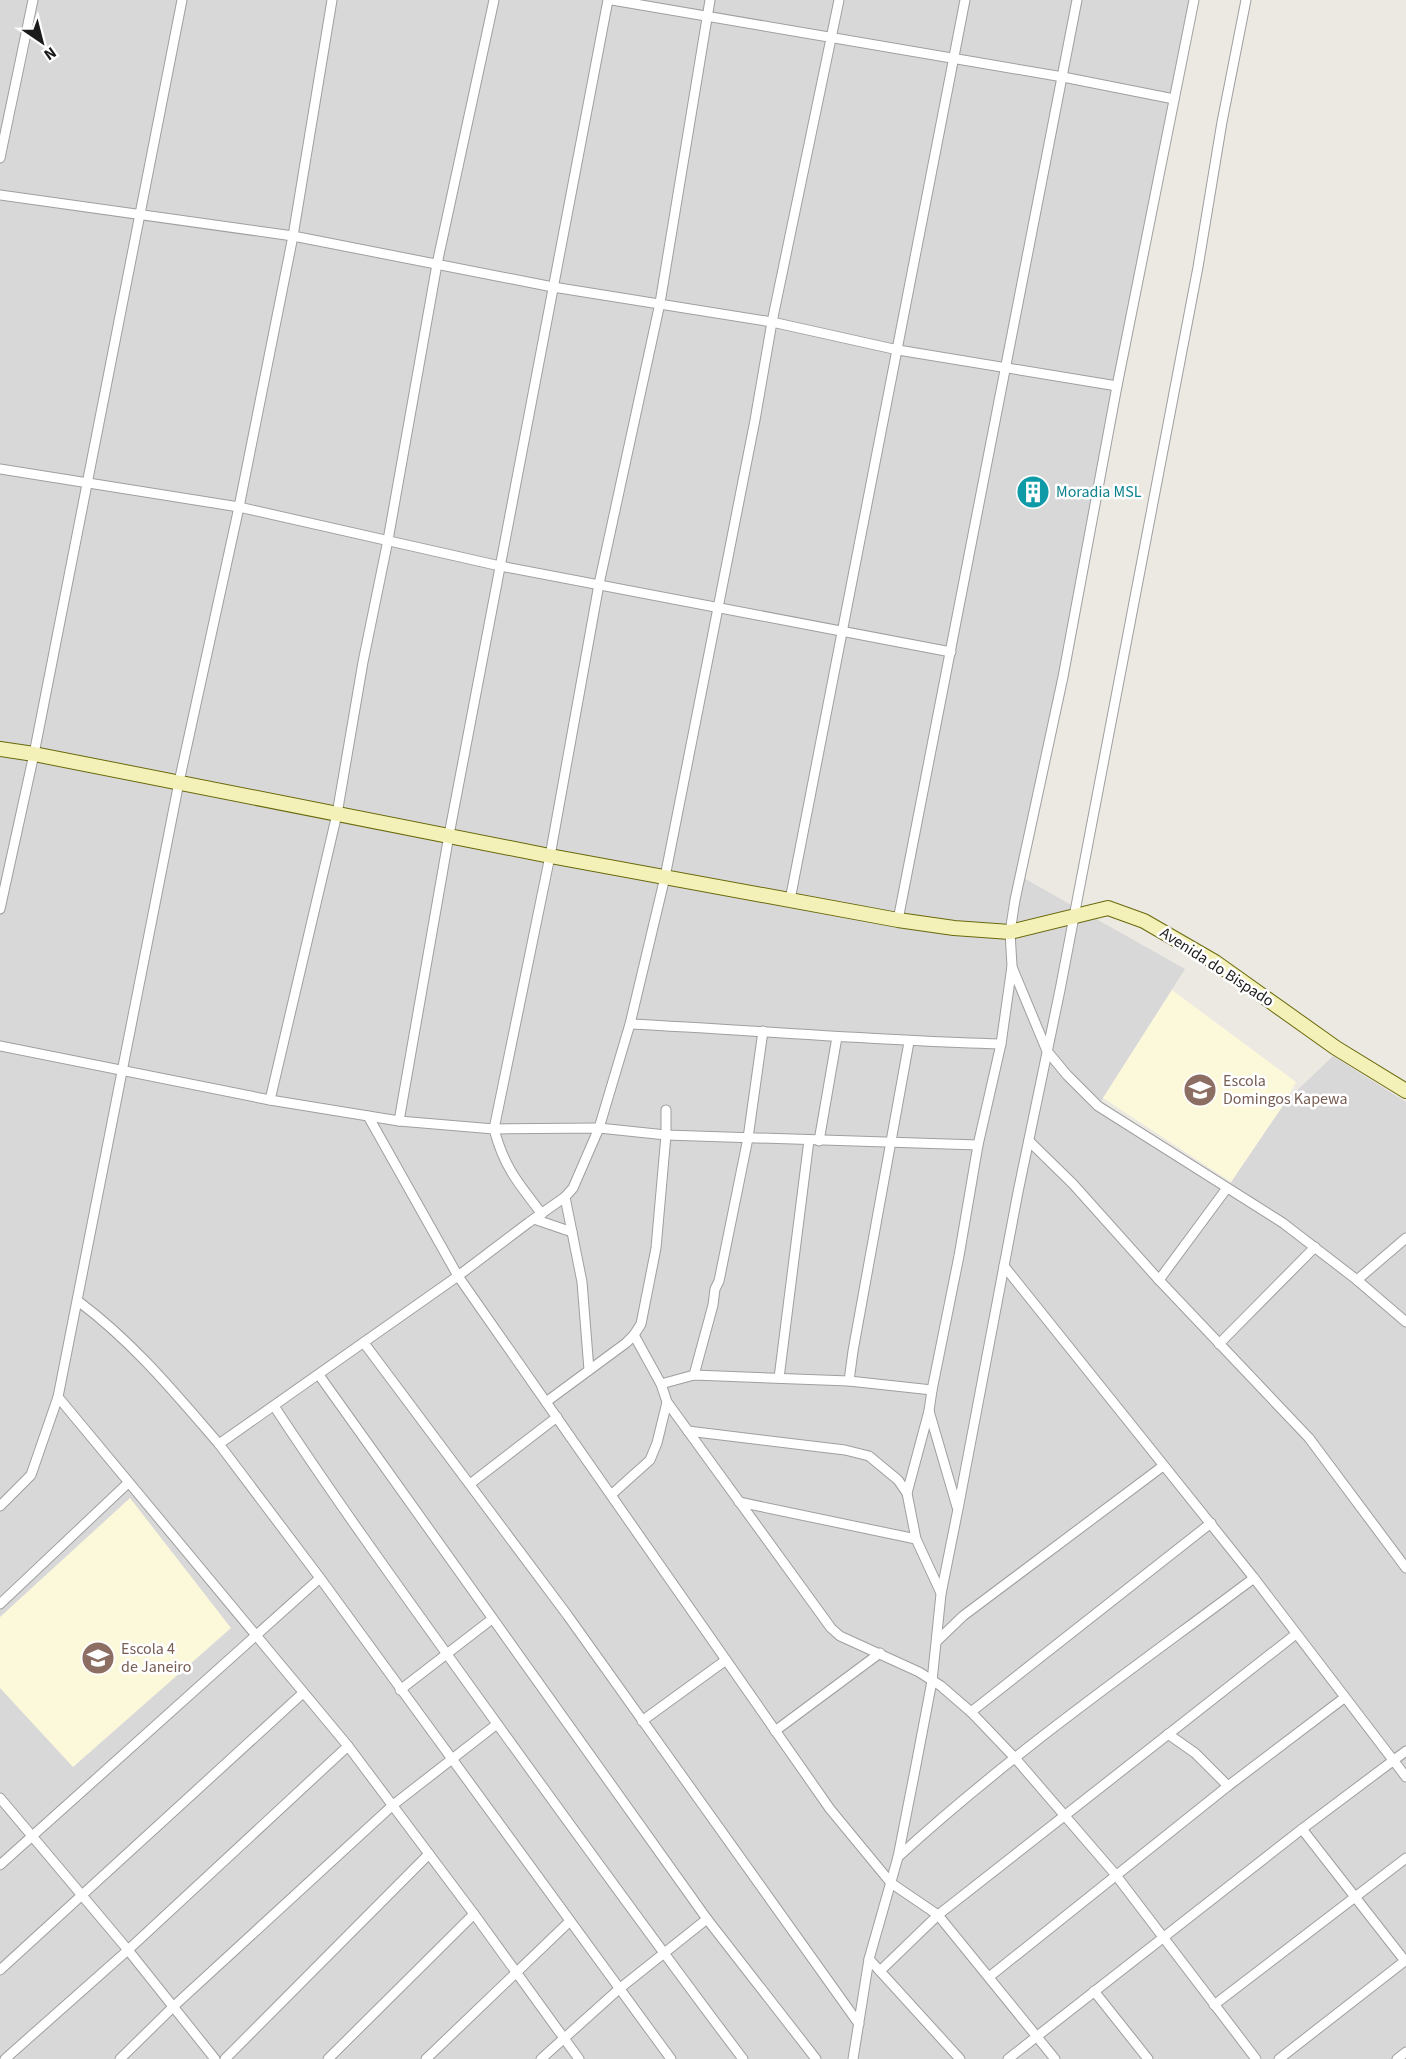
<svg xmlns="http://www.w3.org/2000/svg" width="1406" height="2059" viewBox="0 0 1406 2059" font-family="'Source Sans 3',sans-serif">
	<style>
		.residential { fill: #d9d8d9 }
		.education { fill: #fcf9db }
		.lines { fill: none; stroke-linecap: round; stroke-linejoin: round }
		.street-casing { stroke: #9f9f9f; stroke-width: 11 }
		.secondary-casing { stroke: #69690c; stroke-width: 16 }
		.street { stroke: #fff; stroke-width: 9 }
		.secondary { stroke: #f4f1b8; stroke-width: 14 }
		.labels { text-anchor: middle; dominant-baseline: central; stroke-width: 5; stroke-linejoin: round; paint-order: stroke }
		.culture-label { font-size: 16px; fill: #0d838f; stroke: #fff; text-anchor: start }
		.street-label { font-size: 16px; fill: #1b1b1b; stroke: #fff }
		.education-label { font-size: 16px; fill: #785e54; stroke: #fff; text-anchor: start }
	</style>
	<rect width="100%" height="100%" fill="#ece8e2"/>
	<path class="residential" d="M0,0H1194L1020,876L1185,969L1098,1106L1227,1188L1286,1101L1333,1056L1406,1102V2059H0Z"/>
	<g class="education">
		<path d="M1172,990L1296,1082L1286,1101L1231,1182L1103,1098Z"/>
		<path d="M130,1498L231,1628L73,1767L0,1688V1617Z"/>
	</g>
	<g class="lines">
		<defs>
			<g id="street">
				<path d="M612,0L1063,77L1174,99"/>
				<path d="M0,158L33,0"/>
				<path d="M0,195L293,236L553,287L772,322L898,350L1117,386"/>
				<path d="M0,469L239,507L500,566L951,652"/>
				<path d="M790,900L965,0"/>
				<path d="M0,909L34,754L182,0"/>
				<path d="M898,920L1077,0"/>
				<path d="M1012,967L1047,1051L1067,1075L1098,1106L1283,1223L1357,1280L1406,1322"/>
				<path d="M630,1024C753,1030 877,1041 1001,1044"/>
				<path d="M0,1046L270,1100L399,1121L494,1129L599,1128L666,1135L978,1145"/>
				<path d="M270,1100L337,814L363,662L388,540L437,264L494,0"/>
				<path d="M368,1116L458,1276L528,1223L565,1197L573,1188L599,1128L630,1024L665,877L755,420L772,322L839,0"/>
				<path d="M399,1121L449,835L608,0"/>
				<path d="M819,1141L837,1037"/>
				<path d="M1029,1141L1073,1184L1159,1280L1309,1438L1406,1568"/>
				<path d="M565,1197L582,1282L589,1370"/>
				<path d="M542,1214C518,1183 504,1167 494,1129L550,856L599,584L660,303L710,0"/>
				<path d="M534,1219L572,1232"/>
				<path d="M1004,1266L1254,1578L1406,1777"/>
				<path d="M1159,1280L1227,1188"/>
				<path d="M1357,1280L1406,1238"/>
				<path d="M78,1301C134,1343 174,1392 219,1444"/>
				<path d="M634,1335L661,1384L667,1402L831,1628L840,1636L919,1672L941,1686L971,1712L1015,1758L1115,1874L1256,2059"/>
				<path d="M364,1343L568,1616L859,2024"/>
				<path d="M1219,1344L1315,1247"/>
				<path d="M319,1375L707,1919L816,2059"/>
				<path d="M694,1375L713,1305L715,1289L719,1281L748,1138L763,1031"/>
				<path d="M779,1378L809,1140"/>
				<path d="M849,1381L853,1351L909,1042"/>
				<path d="M661,1384L694,1375L849,1381L932,1390"/>
				<path d="M58,1397L348,1746L474,1914L579,2059"/>
				<path d="M546,1402L626,1343L634,1335L641,1324L656,1248L666,1135V1110"/>
				<path d="M274,1406C339,1505 408,1600 477,1696C565,1818 653,1940 743,2059"/>
				<path d="M688,1431L845,1450L869,1456L898,1480L907,1493L916,1539L941,1593"/>
				<path d="M470,1484L557,1417"/>
				<path d="M907,1493L929,1411"/>
				<path d="M611,1495L650,1460L657,1443L667,1402"/>
				<path d="M739,1502L916,1539"/>
				<path d="M0,1506L31,1475L58,1397L179,782L239,507L293,236L332,0"/>
				<path d="M957,1507L929,1411L932,1390L959,1256L978,1145L1001,1044L1012,966L1010,932L1015,900L1063,677L1117,386L1194,0"/>
				<path d="M320,1578L671,2059"/>
				<path d="M0,1604L128,1483"/>
				<path d="M937,1641L963,1616L1163,1466"/>
				<path d="M400,1690L492,1619"/>
				<path d="M971,1712L1211,1523"/>
				<path d="M642,1721L726,1660"/>
				<path d="M775,1731L880,1653"/>
				<path d="M1168,1734L1195,1753L1228,1786"/>
				<path d="M0,1798L128,1950L215,2059"/>
				<path d="M1302,1829L1405,1961"/>
				<path d="M898,1857C1009,1755 1134,1668 1254,1578"/>
				<path d="M0,1865L320,1578L219,1444L458,1276L830,1809L891,1883L938,1915L1055,2059"/>
				<path d="M869,1959L960,2059"/>
				<path d="M0,1970L303,1693"/>
				<path d="M880,1971L938,1915L1296,1634"/>
				<path d="M989,1977L1228,1786L1344,1698"/>
				<path d="M1094,1991L1148,2059"/>
				<path d="M1214,2005L1406,1858"/>
				<path d="M5,2059L128,1950L348,1746"/>
				<path d="M120,2059L174,2006L393,1805L497,1724"/>
				<path d="M225,2059L429,1854"/>
				<path d="M328,2059L474,1914"/>
				<path d="M426,2059L570,1921"/>
				<path d="M541,2059L619,1989L707,1919"/>
				<path d="M853,2059L869,1959L898,1857L916,1765L932,1681L941,1594L958,1509L1018,1192L1060,990L1198,267L1222,122L1246,0"/>
				<path d="M1008,2059L1302,1829L1406,1751"/>
				<path d="M1279,2059L1406,1960"/>
				<path d="M1397,2059L1406,2052"/>
			</g>
			<path id="secondary" d="M0,749L34,754L550,856L898,920L954,928L1010,932L1108,908L1144,921L1215,962L1336,1048L1406,1091"/>
		</defs>
		<use href="#street" class="street-casing"/>
		<use href="#secondary" class="secondary-casing"/>
		<use href="#street" class="street"/>
		<use href="#secondary" class="secondary"/>
	</g>
	<defs>
		<symbol id="building-disc" viewBox="-11 -11 22 22"><circle r="9.5" fill="#0f9aa8" stroke="#fff"/><path d="M-4-6H4V6H1V3H-1V6H-4ZM-2.5-4.3h1.7v1.8h-1.7ZM.8-4.3h1.7v1.8H.8ZM-2.5-1h1.7V.8h-1.7ZM.8-1h1.7V.8H.8Z" fill="#fff"/></symbol>
		<symbol id="school-disc" viewBox="-11 -11 22 22"><circle r="9.5" fill="#8d6e63" stroke="#fff"/><path d="M0-5L7-2L0 1L-7-2ZM-4 1L0 2.5L4 1V4Q0 6-4 4Z" fill="#fff"/></symbol>
	</defs>
	<g fill-rule="evenodd">
		<use href="#building-disc" x="1014" y="473" width="38" height="38"/>
		<use href="#school-disc" x="1181" y="1071" width="38" height="38"/>
		<use href="#school-disc" x="79" y="1639" width="38" height="38"/>
	</g>
	<g class="labels">
		<g class="culture-label">
			<text x="1056" y="492">Moradia MSL</text>
		</g>
		<g class="street-label">
			<text transform="translate(1217 967) rotate(33)">Avenida do Bispado</text>
		</g>
		<g class="education-label">
			<text x="1223" y="1081">Escola<tspan x="1223" dy="18">Domingos Kapewa</tspan></text>
			<text x="121" y="1649">Escola 4<tspan x="121" dy="18">de Janeiro</tspan></text>
		</g>
	</g>
	<g transform="translate(42 42) rotate(145)" stroke="#ffffff" stroke-width="4.5" paint-order="stroke">
	<path d="M0-4.5L10 22L0 15L-10 22Z" fill="#1b1b1b"/>
	<text y="-9" font-size="16" font-weight="bold" text-anchor="middle" fill="#1b1b1b">N</text>
	</g>
</svg>
